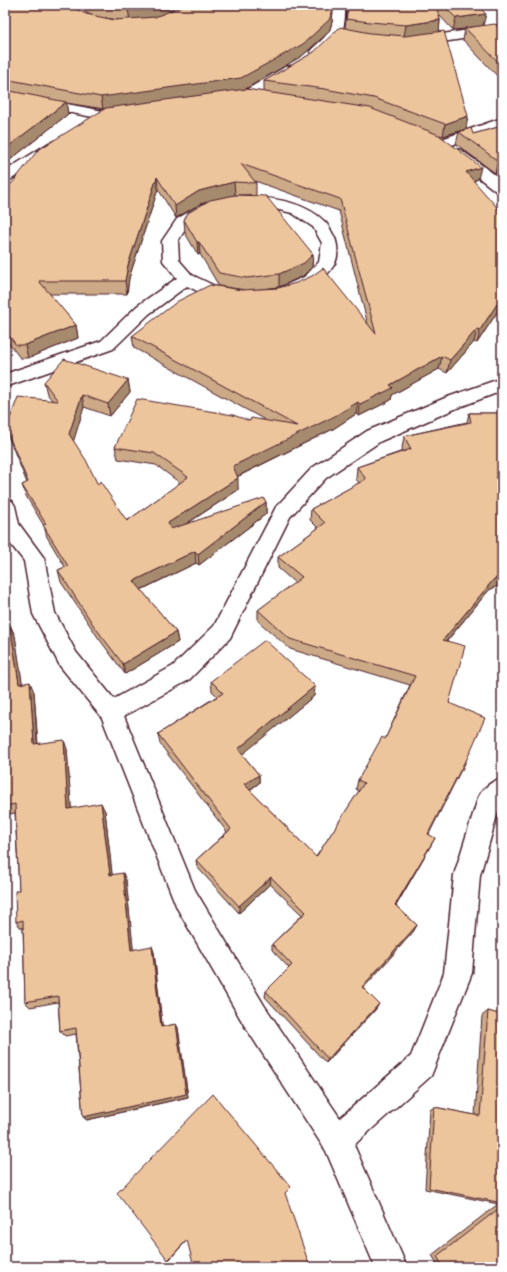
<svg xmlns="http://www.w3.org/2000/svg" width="507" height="1272" viewBox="0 0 507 1272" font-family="Caveat,sans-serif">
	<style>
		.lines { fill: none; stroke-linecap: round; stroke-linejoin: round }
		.minor-casing { stroke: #4a1f2b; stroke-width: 3 }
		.minor { fill: #fff; fill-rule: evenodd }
		.wall { fill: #cca987; stroke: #4a1f2b; fill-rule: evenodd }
		.shaded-wall { fill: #a68a6e; stroke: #4a1f2b }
		.building { fill: #edc59d; stroke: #4a1f2b }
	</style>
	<rect width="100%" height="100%" fill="#fff"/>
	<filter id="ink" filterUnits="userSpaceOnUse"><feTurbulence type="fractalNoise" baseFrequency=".025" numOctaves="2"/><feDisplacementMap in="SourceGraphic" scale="8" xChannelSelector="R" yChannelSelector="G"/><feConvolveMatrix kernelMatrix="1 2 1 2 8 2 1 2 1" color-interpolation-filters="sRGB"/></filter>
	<g filter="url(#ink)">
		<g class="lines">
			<defs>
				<g id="minor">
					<path d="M333,5H345C346,33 340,37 320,55H312L310,52L312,49C329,34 334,30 333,5Z"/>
					<path d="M502,25V33L416,46L412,45L410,42L412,39L416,38Z"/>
					<path d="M290,66L295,67L297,70L295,73L251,99H241L239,96L241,93L285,67Z"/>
					<path d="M5,92L103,111L108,112L110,115L108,118L103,119L5,100Z"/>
					<path d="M502,118V127L449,146L444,147L439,146L437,143L439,140Z"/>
					<path d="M54,142L59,143L61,146L59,149L10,180L5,181V171L49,143Z"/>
					<path d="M456,149L461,150L502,180V193L497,192L451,156L449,153L451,150Z"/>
					<path d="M235,196C265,197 301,199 324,221C328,224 331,231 334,236C338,244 339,257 334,265C311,303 248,308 209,296C202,294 194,289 187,286L149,314L113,349L5,387V374L101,341L137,306L177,278L163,261L162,241L177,219L200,205ZM235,206L267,207L292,213L313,227L322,243L319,262L304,277L279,288L247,292L217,287L192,275L179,260L178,241L188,225L210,211Z"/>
					<path d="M502,378V391L457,408L381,441L326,478L290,517L230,638L189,680L124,716L195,890L264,1005L340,1118L411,1056L444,973L454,875L478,798C483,787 491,782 502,778V804L500,805L480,875L472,973L435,1066L431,1076L354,1145L407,1267H375L326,1151L244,1025L177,908L102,718L60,666L33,614L24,561L5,537V498L12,501L15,506L19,524L44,558L55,613L76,652L114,699L173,666L214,626L276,507L312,468L367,431L445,398Z"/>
				</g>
			</defs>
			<use href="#minor" class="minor-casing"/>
			<use href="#minor" class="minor"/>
		</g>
		<g class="wall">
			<path d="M5,5L86,14L93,16L81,10L79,5H178L166,13L333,10L332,22L329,32L302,56L243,89L264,92V81L314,52L345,28L346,19L347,15V5H477L484,25L502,31V81L463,40L465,29L453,30L439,15L440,20L439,32L466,129L443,136L440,135L478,179L474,181L498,311L477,343L474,342L447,373L439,369L392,395L391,400L359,416L356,414L333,429L237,477L238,490L185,525L266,502V514L199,565L196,563L141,590L176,632L178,642L125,674L97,636L61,582L58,570L65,567L47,537L44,526L26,496L22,485L27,483L10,441L6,429L52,400L47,394L44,382L128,380L130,392L110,416L84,407L73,441L98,485L127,521L180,483L156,465L118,459L115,447L250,421L265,420L134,348L132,336L242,290H245L219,286L200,254L198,255L185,233L184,220L207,202L200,204L176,218L158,189L129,278L127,294H49L76,325L78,338L28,358H20L5,338V192L104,109L66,103L68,114L5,164ZM105,18L119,20H115ZM255,181L339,211L368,325L253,290L279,287L303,276L312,267L313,254L256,196V183ZM235,195H251L229,196Z"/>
			<path d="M502,126V171L495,173L456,144L459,132L473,134Z"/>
			<path d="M469,413H502V584L489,590L447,641L449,703L466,761L462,770H461L429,834L431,845L396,906L417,925L413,932L363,988L376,1009L326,1063L265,997L266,991L289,968L272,950V944L302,915L270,884L239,913L197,867L196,860L227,832L160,744L158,734L217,696L212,691L211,681L315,686L314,696L242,754L259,775V783L250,790L316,857L359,791L356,789L358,780L385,739L410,685L290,649L258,621V610L295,583L278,568V557L318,528L310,520L311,509L359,483L356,479L357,467L403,451L402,448L404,436L467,422Z"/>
			<path d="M10,625L15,636L22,683L34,692L38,744L67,749L71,808L105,811L112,875L126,880L133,950L154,952L162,1027L176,1024L178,1028L188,1097L87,1120L83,1117L76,1034L65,1036L60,1031L58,1002L30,1007L25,1002L23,928H21L16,922L19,890L15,813L5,815V626Z"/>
			<path d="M502,987V1267H439L432,1255L498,1204L425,1189L430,1110L434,1107L475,1115L482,1016L488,1011L498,1014Z"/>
		</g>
		<g class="shaded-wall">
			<path d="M156,5H178L163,15L152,19L130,21L128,9Z"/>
			<path d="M333,10L332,22L329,32L302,56L242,91L103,109L101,97Z"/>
			<path d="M486,14L483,26L465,28V29L453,30L456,18Z"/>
			<path d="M440,20L439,33L404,37L406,25Z"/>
			<path d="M66,102L68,114L5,164V149Z"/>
			<path d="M468,116L466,129L443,136L445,124Z"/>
			<path d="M502,159V171L495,173L498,161Z"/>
			<path d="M481,167L478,179L463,184L466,172Z"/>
			<path d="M157,177L158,189L129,278L127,294L125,281L128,265Z"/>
			<path d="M234,182L235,195L200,204L176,218L175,206L199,191Z"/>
			<path d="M197,242H199L200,254L198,255Z"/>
			<path d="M313,254L312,267L303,276L279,287V274Z"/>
			<path d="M501,298L498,311L477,343L480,330Z"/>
			<path d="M76,325L78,338L28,358L25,345Z"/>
			<path d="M477,329L474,342L447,373L450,360Z"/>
			<path d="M442,356L439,369L392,395L391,400L359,416L360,404L390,385Z"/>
			<path d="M128,380L130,392L110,416L108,404Z"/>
			<path d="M82,395L84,407L72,446L69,434Z"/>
			<path d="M358,402L356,414L333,429L234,478L233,466Z"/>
			<path d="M238,478V490L169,535L168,523Z"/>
			<path d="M266,502V514L199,565L198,554Z"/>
			<path d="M195,551L196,563L136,592L134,581Z"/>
			<path d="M502,575V584L489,590L439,650L443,640L494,579Z"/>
			<path d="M10,625L15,636L24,694L19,684Z"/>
			<path d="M176,632L178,642L125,674L123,664Z"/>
			<path d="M30,682L34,692L38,754L34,744Z"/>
			<path d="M315,686L314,696L238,758V749Z"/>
			<path d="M64,740L67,749L72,817L68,809Z"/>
			<path d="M259,775V783L245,793L244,784Z"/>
			<path d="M101,803L105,811L113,882L110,875Z"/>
			<path d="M435,838L431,845L392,912L395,905Z"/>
			<path d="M123,873L126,880L134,956L131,950Z"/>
			<path d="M271,877L270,884L239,913V906Z"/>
			<path d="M417,925L413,932L360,992L362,987Z"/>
			<path d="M152,946L154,952L163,1032L161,1027Z"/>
			<path d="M379,1004L376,1009L326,1063L328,1059Z"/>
			<path d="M176,1024L178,1028L188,1097L87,1120L83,1117Z"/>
			<path d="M188,1239L170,1259L168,1260L187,1240Z"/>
		</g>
		<g class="building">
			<path d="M5,5H68L86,14L115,20L155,17L183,6L184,5H333V10L329,20L303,44L241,78L101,97L5,79Z"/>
			<path d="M94,5H156L151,7L128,9Z"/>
			<path d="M348,5H436L440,20L406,25L370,22L346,19L348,10Z"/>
			<path d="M443,5H477L486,14L456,18Z"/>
			<path d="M495,24L502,31V66L465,28Z"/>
			<path d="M340,27L370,33L405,36L444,31L468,116L445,124L374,98L325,89L264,81L314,52Z"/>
			<path d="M246,89L370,108L439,135L481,167L466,172L502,213V288L501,298L480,330L477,329L450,360L442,356L390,385L393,388L360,404L358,402L335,416L233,466L238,478L168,523L171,529L264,498L266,502L198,554L195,551L134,581L176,632L123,664L94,626L58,570L68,566L43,525L46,524L22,485L28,482L6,429L18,397L58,401L44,382L64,359L128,380L108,404L82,395L69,434L86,460L98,485L100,481L127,521L188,477L154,453L115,447L137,399L233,415L250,421L251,418L297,426L132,336L178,301L210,285L242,290L278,288L296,283L312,276L323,268L376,334L340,199L241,164L256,183L234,182L199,191L175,206L157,177L128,265L125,281H39L76,325L25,345H16L5,330V192L38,150L106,108Z"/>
			<path d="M5,90L66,102L5,149Z"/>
			<path d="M502,126V159L498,161L459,132L471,128L473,134Z"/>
			<path d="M235,195L266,196L313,254L304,263L279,274L247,278L219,273L199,242H197L184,220L188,213L210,200Z"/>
			<path d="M469,413H502V575L494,579L443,640L465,646L449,703L485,718L466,761H465L428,834L435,838L395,905L417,925L362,987L379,1004L328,1059L266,991L292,965L272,944L306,912L271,877L239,906L196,860L231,829L158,734L223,693L211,681L265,640L315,686L238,749L259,775L244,784L316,857L364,783L358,780L382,737L385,739L415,676L290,639L258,610L302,577L278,557L325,523L311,509L366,479L357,467L411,449L404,436L471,422Z"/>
			<path d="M10,625L19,684L30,682L34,744L64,740L68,809L101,803L110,875L123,873L131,950L152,946L161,1027L176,1024L186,1094L83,1117L76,1028L60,1031L58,996L25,1002L23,920L16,922L15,891L19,890L15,804L5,806V626Z"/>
			<path d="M488,1011L502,1015V1203L429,1188L434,1107L480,1116Z"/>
			<path d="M213,1094L291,1187L285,1193L310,1267H194L187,1240L168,1260L117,1193Z"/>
			<path d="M502,1206V1267H443L437,1256Z"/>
		</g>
	</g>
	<rect width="507" height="1272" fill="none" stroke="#fff" stroke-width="20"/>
	<rect x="10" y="10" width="487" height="1252" fill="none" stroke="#4a1f2b" stroke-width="1.5" filter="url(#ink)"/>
</svg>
